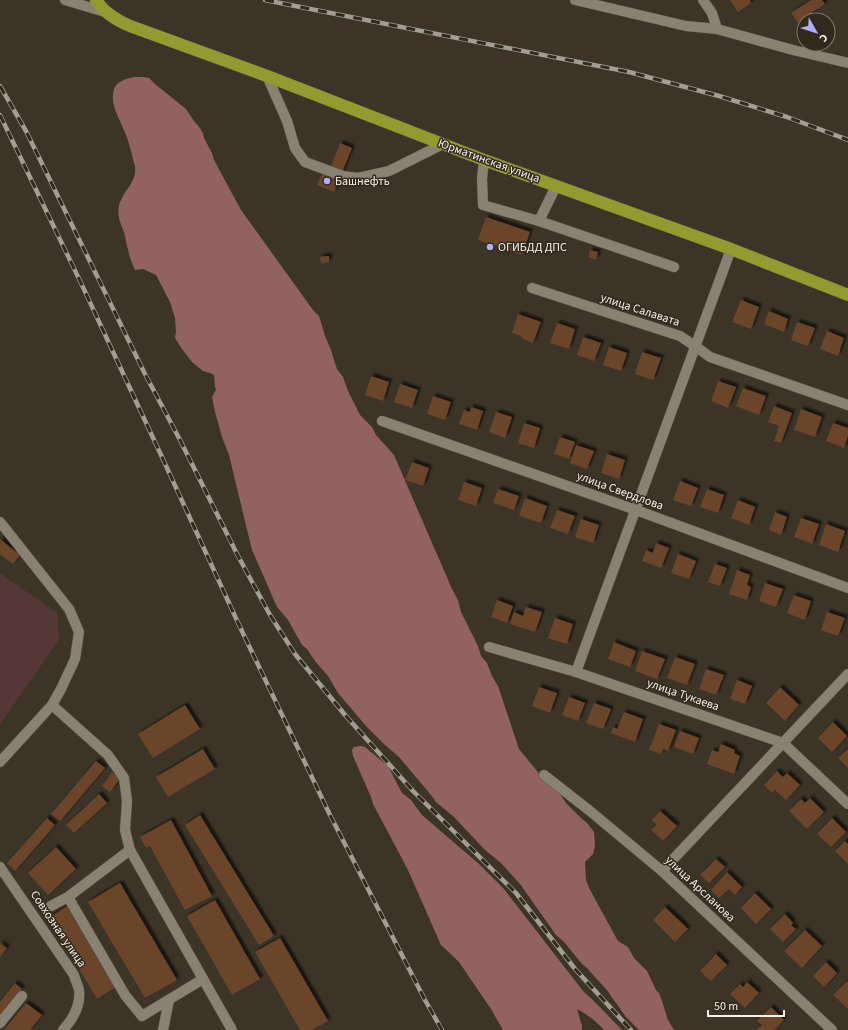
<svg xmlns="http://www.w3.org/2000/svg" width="848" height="1030" viewBox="0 0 848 1030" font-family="'Source Sans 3',sans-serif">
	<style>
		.green { fill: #543736 }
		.forest { fill: #926260 }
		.building { fill: #6a442c; filter: url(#shadow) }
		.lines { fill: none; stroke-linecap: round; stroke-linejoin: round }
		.minor-casing { stroke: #555044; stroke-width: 11 }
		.major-casing { stroke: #555044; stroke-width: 13 }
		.minor { stroke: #898172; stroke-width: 10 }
		.major { stroke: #939b2e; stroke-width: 12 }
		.rail-casing { stroke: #a39e93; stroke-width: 4.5 }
		.rail { stroke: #302a1d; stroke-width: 3; stroke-dasharray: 9; stroke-linecap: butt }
		.poi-dot { fill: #b0aefa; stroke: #302a1d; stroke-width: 1.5 }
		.labels { text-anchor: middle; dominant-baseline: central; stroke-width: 3; stroke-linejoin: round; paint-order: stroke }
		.street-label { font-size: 12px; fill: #f7f3eb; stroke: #302a1d }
		.poi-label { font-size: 12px; fill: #f7f3eb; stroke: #302a1d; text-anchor: start }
	</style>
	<defs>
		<filter id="shadow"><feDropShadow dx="3" dy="-3" stdDeviation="1" flood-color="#0009"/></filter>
	</defs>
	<rect width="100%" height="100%" fill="#3b3427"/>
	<path class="green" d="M0,573L57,613L59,640L0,724Z"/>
	<g class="forest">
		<path d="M134,77H143L149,78L155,84L186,109L194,121L200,128L203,133L204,138L212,153L214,160L241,210L313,310L319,316L320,319L325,336L331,350L334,360L337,369L343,377L348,391L360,415L372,427L376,435L394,455L452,589L458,600L461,612L478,646L481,656L487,663L492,676L498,686L519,749L546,782L560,794L566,803L580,817L587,823L594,832L595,846L593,854L585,862L586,880L589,888L618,941L628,947L634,958L647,971L656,990L659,993L661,998L668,1020L674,1030H639L626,1017L606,989L594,976L587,968L582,964L564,942L556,935L520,884L510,873L501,863L485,850L454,817L436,802L431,795L399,757L384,744L366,726L338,693L328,676L315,661L307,649L302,645L288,620L277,607L252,550L229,455L222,437L215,412L212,397L216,390C214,385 215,380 214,375L210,373L203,371L192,362L182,349L175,338L176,332L175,318L170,302L156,275L143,269L135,270C129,258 127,245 124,232C122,227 120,223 119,218C118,212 118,205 121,200C126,189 137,180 135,167C135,164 133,161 133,159C131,151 129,143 126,135C121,121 109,105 114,89C117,81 126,79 134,77Z"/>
		<path d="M361,746L365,747L388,766L402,793L411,800L422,815L479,864L504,889L583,991L593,1000L622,1030H604C596,1021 588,1015 577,1009L582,1026V1030H503L491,1009L459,962L441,945L407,868L373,804L371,797L353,756L352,750L354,747Z"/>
	</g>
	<g class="building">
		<path d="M730,0H750L751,3L738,12Z"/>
		<path d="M811,0H822L825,4L811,13L814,16L808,20H807L805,18L798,23L791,13Z"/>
		<path d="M340,143L352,148L334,192L317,185L323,172L328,174Z"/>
		<path d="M486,217L530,232L522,255L478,240Z"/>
		<path d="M590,250L598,252L596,260L588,257Z"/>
		<path d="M329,256V262L321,263L320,257Z"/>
		<path d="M741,300L759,307L751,329L732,322Z"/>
		<path d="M769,311L788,319L784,332L764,324Z"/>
		<path d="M518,314L541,322L533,343L521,338L522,336L512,333Z"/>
		<path d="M797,322L815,328L808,346L791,340Z"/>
		<path d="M557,323L575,329L569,349L550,343Z"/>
		<path d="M827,331L844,338L838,356L820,349Z"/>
		<path d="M583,337L601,343L594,361L577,355Z"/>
		<path d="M609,347L627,353L621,371L603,365Z"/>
		<path d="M642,352L661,358L653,380L635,374Z"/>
		<path d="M371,376L389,382L383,401L365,395Z"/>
		<path d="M718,381L736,387L728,408L711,401Z"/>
		<path d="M400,384L418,390L412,408L394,402Z"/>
		<path d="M743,388L766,396L759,415L736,406Z"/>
		<path d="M433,396L451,402L445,420L427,414Z"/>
		<path d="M774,406L792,413L781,443L774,441L779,426L768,422Z"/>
		<path d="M471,407L483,411L477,430L459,424L464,410L470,412Z"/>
		<path d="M801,409L822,417L815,437L794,430Z"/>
		<path d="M496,412L512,417L505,438L489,432Z"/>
		<path d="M524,423L540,428L534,448L518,443Z"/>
		<path d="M833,423L848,428V436L844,448L826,441Z"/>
		<path d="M560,437L575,442L569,459L554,454Z"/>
		<path d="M576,445L594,451L587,469L570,463Z"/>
		<path d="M607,454L625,460L619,479L601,473Z"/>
		<path d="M412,462L429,468L423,486L405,480Z"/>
		<path d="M680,481L698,488L691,506L673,500Z"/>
		<path d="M464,482L482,488L476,506L458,500Z"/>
		<path d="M498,489L519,496L514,510L493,503Z"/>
		<path d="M707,489L724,495L718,513L700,507Z"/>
		<path d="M525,498L547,506L541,523L519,516Z"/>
		<path d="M738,500L755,507L749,525L731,518Z"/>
		<path d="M557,510L575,516L568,534L550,528Z"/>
		<path d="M775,512L787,517L781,535L769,530Z"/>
		<path d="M801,518L819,524L812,544L794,537Z"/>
		<path d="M581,519L599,525L593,543L575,537Z"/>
		<path d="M826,524L845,531L838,552L819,545Z"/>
		<path d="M0,539L20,555L13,564L0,554Z"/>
		<path d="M656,543L669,548L661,568L642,561L646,550L653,553Z"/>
		<path d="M678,554L696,561L689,579L671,573Z"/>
		<path d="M715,564L727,568L720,586L708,582Z"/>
		<path d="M737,570L750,575L747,585L751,587L747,600L729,594Z"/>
		<path d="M765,583L783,589L776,607L759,601Z"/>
		<path d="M794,595L811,601L805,620L787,613Z"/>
		<path d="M497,600L513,606L507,623L491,617Z"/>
		<path d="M526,607L542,612L535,632L510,624L514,612L523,616Z"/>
		<path d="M827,612L845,618L838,636L821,630Z"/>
		<path d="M555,618L573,624L567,644L548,638Z"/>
		<path d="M614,642L636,651L630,667L608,659Z"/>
		<path d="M642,651L665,659L657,679L635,671Z"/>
		<path d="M675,657L695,664L687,685L667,678Z"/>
		<path d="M706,669L724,675L716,695L699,689Z"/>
		<path d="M737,680L752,686L745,704L730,699Z"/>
		<path d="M539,687L557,693L550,713L532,706Z"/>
		<path d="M780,687L799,705L785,721L766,703Z"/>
		<path d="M569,697L585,703L578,721L562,715Z"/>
		<path d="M594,703L611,709L603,729L586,723Z"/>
		<path d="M185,705L200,729L153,758L138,734Z"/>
		<path d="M624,712L643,719L635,742L611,733L613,727L617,729Z"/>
		<path d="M833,722L847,736L832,752L818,738Z"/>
		<path d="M659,724L676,730L668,751L663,749L661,754L649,750Z"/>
		<path d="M680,731L699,738L693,754L674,747Z"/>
		<path d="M721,744L735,750L734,753L740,756L734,774L707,764L712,750L718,752Z"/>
		<path d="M203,749L215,769L168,797L156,777Z"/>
		<path d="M848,749V768L838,758Z"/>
		<path d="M96,761L105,768L60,821L51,814Z"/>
		<path d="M777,771L783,777L787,773L800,785L786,800L775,790L772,793L764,785Z"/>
		<path d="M112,772L120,779L110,792L102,786Z"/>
		<path d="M99,794L107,803L74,833L66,825Z"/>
		<path d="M810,798L824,812L807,829L789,811L801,799L805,803Z"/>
		<path d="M660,811L677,826L663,841L651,830L657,825L652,820Z"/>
		<path d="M200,815L274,936L259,945L185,825Z"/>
		<path d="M47,818L55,825L15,871L7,863Z"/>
		<path d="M832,818L846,832L831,847L817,834Z"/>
		<path d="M171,820L212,896L185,910L150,846L146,848L140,837Z"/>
		<path d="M845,841L848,844V864L835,851Z"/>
		<path d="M56,847L76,869L48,895L28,873Z"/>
		<path d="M716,859L725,867L709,883L700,875Z"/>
		<path d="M727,872L742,887L735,895L729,889L719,898L711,890Z"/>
		<path d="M120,883L177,980L145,998L88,902Z"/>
		<path d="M755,893L771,909L756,924L741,908Z"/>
		<path d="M215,900L260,979L232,995L187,916Z"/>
		<path d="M67,906L116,987L97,999L49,918Z"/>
		<path d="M665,907L688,929L675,942L653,920Z"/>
		<path d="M785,914L793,923L791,925L796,929L783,942L770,929Z"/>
		<path d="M805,930L822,946L802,968L784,951Z"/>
		<path d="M280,938L328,1021L312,1030H300L255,952Z"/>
		<path d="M0,943L7,948L0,957Z"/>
		<path d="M716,954L727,965L711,981L700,971Z"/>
		<path d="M826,962L837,973L824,987L813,976Z"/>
		<path d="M847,981L848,982V1009L833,995Z"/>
		<path d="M747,982L759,993L745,1008L730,994L740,984L743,987Z"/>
		<path d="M15,983L22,989L0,1016V1002Z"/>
		<path d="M26,1003L42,1015L30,1030H4Z"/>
		<path d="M771,1007L784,1020L774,1030H756L762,1025L757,1021Z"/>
	</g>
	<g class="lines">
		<defs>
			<g id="minor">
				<path d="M65,0L105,12"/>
				<path d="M575,0L686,26L717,29L793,50L848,63"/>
				<path d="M703,0L712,13L717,29"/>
				<path d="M267,76L287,121L295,148L305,162L343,176L358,178L389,171L443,144"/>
				<path d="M484,160L482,179L483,205L539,221L556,186"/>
				<path d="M539,221L674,267"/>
				<path d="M532,288L680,336L695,346L710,357L848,405"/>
				<path d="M382,421L636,510L848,588"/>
				<path d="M0,522L69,609L79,632L75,659L61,689L52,705L0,762"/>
				<path d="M489,647L576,672L783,743L848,804"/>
				<path d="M576,672L731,249"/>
				<path d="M52,705L108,755L124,778L127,801L125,830L130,850L232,1030"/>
				<path d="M544,775L590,811L662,871L832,1030"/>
				<path d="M0,867L74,975C75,980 78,985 79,990C81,1006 73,1019 63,1030"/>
				<path d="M662,871L848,674"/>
				<path d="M68,897L125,995L142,1016L203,979"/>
				<path d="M51,906L68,897L130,850"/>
				<path d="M0,1023L22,996"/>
				<path d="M163,1030L169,1000"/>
			</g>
			<path id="major" d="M96,0C104,13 116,20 130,26L267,76L484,160L731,249L848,295"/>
		</defs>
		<use href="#minor" class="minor-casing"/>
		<use href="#major" class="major-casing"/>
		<use href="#minor" class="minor"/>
		<use href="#major" class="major"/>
		<defs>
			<g id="rail">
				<path d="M265,0L629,72L719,96L787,117L848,140"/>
				<path d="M0,86L26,131L145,374L180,440L237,554L270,615L295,654L345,715L413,791L516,893L575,969L631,1030"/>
				<path d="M0,115L81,283L161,455L240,627L330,815L425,1000L442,1030"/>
			</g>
		</defs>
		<use href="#rail" class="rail-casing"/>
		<use href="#rail" class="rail"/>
	</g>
	<g class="poi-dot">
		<circle cx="327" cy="181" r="4"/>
		<circle cx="490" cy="247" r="4"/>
	</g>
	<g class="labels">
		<g class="street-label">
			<text transform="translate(489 161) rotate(20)">Юрматинская улица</text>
			<text transform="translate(640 310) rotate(18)">улица Салавата</text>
			<text transform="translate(620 491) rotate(20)">улица Свердлова</text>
			<text transform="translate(683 695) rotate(19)">улица Тукаева</text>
			<text transform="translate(700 889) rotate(43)">улица Арсланова</text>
			<text transform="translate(58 929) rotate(56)">Совхозная улица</text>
		</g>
		<g class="poi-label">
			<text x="335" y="181">Башнефть</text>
			<text x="498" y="247">ОГИБДД ДПС</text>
		</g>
	</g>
	<g transform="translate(816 32) rotate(129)"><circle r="19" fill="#302a1d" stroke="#807a6f"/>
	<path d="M0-3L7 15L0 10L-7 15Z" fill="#b0aefa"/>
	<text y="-6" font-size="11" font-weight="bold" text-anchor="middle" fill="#f7f3eb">С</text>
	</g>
	<path d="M708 1010v6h76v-6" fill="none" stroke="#f7f3eb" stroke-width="2"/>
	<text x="714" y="1010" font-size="12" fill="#f7f3eb" stroke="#302a1d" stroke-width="3" paint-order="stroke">50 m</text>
</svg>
